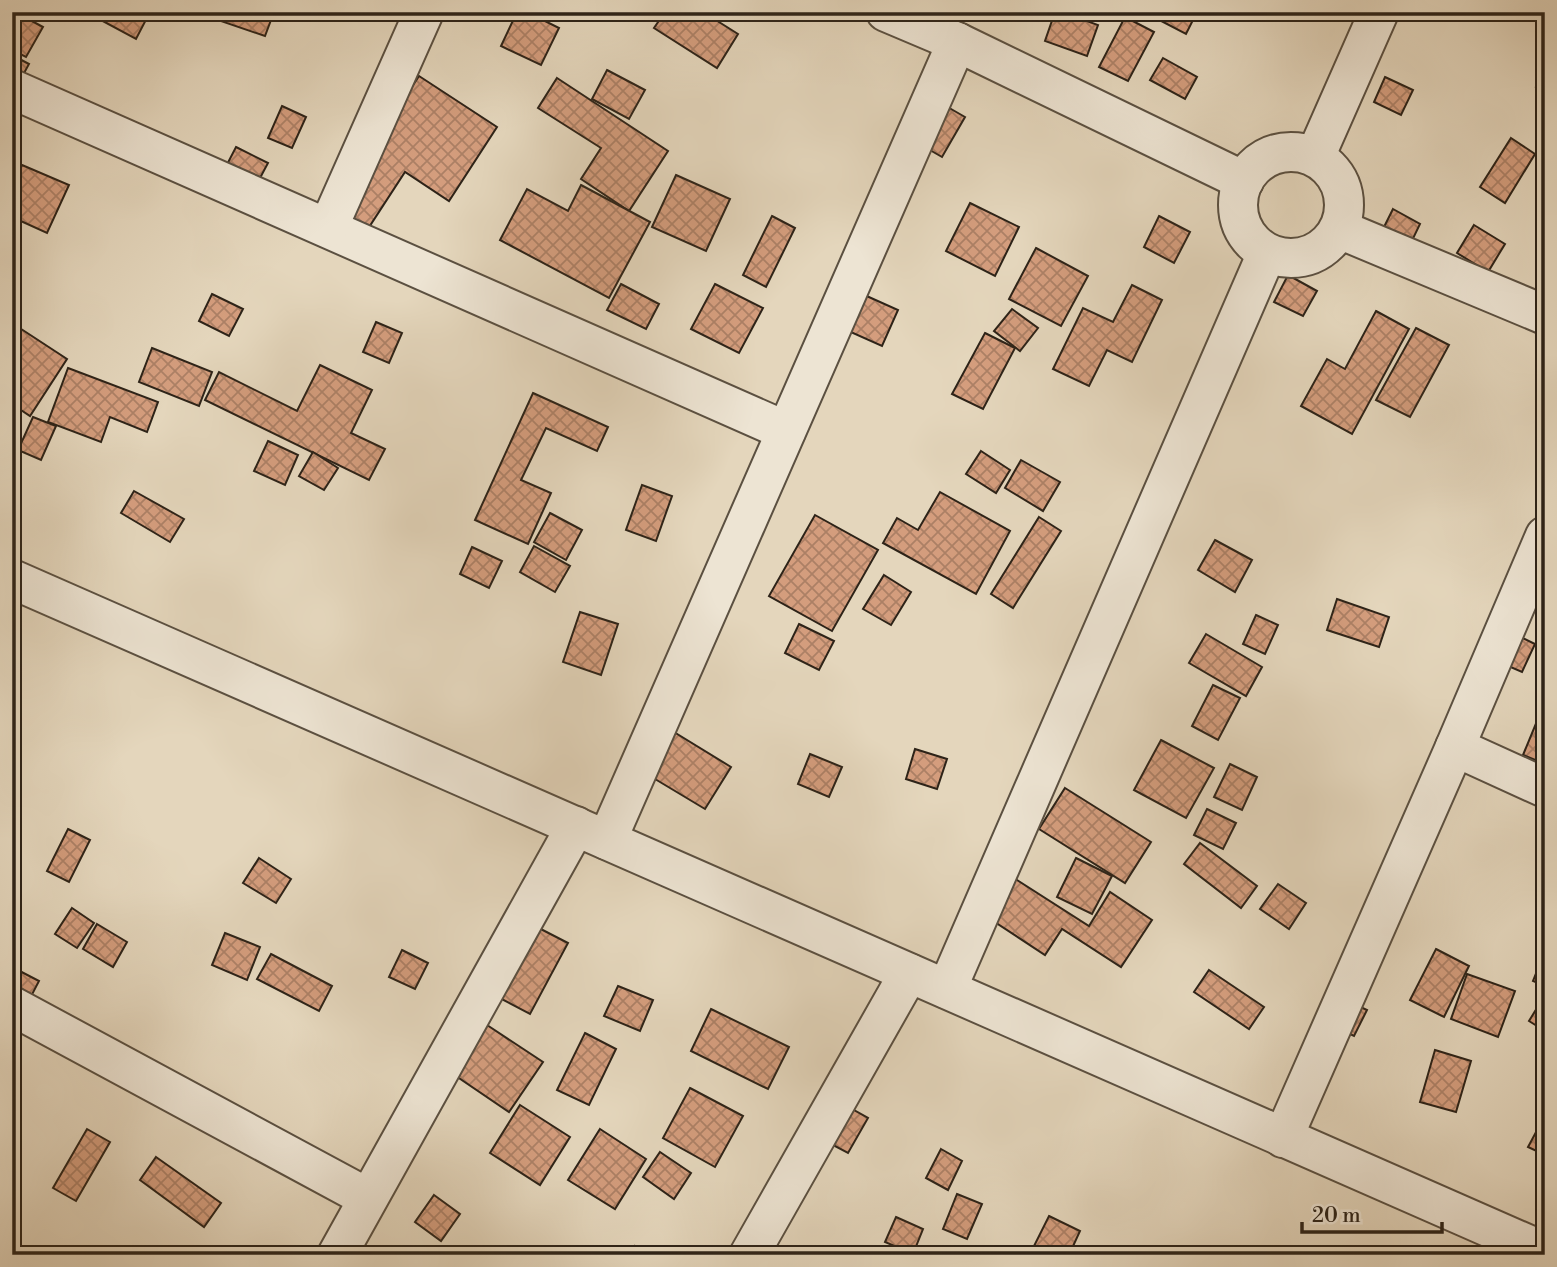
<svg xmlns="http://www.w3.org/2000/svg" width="1557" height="1267" viewBox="0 0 1557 1267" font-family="'Libre Bodoni',serif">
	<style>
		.building { fill: url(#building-cross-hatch); stroke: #2d2318; stroke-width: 2 }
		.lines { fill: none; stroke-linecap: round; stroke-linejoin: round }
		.minor-casing { stroke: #5b5041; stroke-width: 42 }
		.tertiary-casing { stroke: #5b5041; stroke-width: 42 }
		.minor { stroke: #ede4d3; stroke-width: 38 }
		.tertiary { stroke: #ede4d3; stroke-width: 38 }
	</style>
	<defs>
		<pattern id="building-cross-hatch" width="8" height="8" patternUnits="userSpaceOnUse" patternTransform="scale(1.75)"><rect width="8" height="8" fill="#d49d7d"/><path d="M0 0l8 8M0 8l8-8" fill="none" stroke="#ac8065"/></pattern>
	</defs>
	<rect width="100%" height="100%" fill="#e4d6bc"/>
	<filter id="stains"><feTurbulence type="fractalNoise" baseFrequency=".00286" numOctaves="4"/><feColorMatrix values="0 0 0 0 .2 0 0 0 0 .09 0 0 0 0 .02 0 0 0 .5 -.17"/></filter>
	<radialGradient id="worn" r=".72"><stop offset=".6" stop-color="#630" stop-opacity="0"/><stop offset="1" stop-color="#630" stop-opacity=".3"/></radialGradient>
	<g class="building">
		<path d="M15,12L43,27L26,57L12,50V18Z"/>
		<path d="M86,12H150L136,39Z"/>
		<path d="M168,12H187L182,20Z"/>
		<path d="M211,12H274L265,36L209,17Z"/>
		<path d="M517,12H527L559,28L541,65L501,46Z"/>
		<path d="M665,12H703L738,34L717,68L654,28Z"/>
		<path d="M1055,12H1062L1098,25L1087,56L1045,41Z"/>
		<path d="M1144,12H1197L1186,34Z"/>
		<path d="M1125,17L1154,32L1128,81L1099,67Z"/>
		<path d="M12,55L29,64L17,86L12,84Z"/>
		<path d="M1163,58L1197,77L1185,99L1150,80Z"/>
		<path d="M607,70L645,90L629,119L592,99Z"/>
		<path d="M1545,72V92L1536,87Z"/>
		<path d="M419,76L497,127L449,201L405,172L360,241L326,218Z"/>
		<path d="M1385,77L1413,90L1401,115L1374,102Z"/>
		<path d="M557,78L668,151L629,211L581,179L601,148L538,108Z"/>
		<path d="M925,94L965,117L942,157L902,134Z"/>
		<path d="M282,106L306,117L292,148L268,138Z"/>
		<path d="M1511,138L1535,154L1505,203L1480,187Z"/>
		<path d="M236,147L268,163L252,193L221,176Z"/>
		<path d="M22,165L69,185L47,233L12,217V188Z"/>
		<path d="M676,175L730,199L706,251L652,227Z"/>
		<path d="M581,185L650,222L609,298L500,240L527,189L568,211Z"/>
		<path d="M970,203L1019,227L995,276L946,251Z"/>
		<path d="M1393,209L1420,224L1407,251L1379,237Z"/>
		<path d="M772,216L795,228L766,287L743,275Z"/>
		<path d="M1159,216L1190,232L1174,263L1144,247Z"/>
		<path d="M1474,225L1505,244L1488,272L1457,253Z"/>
		<path d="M1036,248L1088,276L1061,326L1009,299Z"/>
		<path d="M1288,275L1317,291L1303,316L1274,302Z"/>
		<path d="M621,284L659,304L646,329L607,310Z"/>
		<path d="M715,284L763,308L739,353L691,329Z"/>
		<path d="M1132,285L1162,300L1132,362L1107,350L1089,386L1053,369L1083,308L1113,322Z"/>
		<path d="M851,289L898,310L882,346L835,325Z"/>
		<path d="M212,294L243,309L229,336L199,321Z"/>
		<path d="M1012,309L1038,328L1020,351L994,331Z"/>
		<path d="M1376,311L1409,329L1352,434L1301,406L1327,359L1345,369Z"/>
		<path d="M376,322L402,333L389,363L363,352Z"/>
		<path d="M12,323L67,359L30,416L12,404Z"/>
		<path d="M1416,328L1449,345L1410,417L1376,400Z"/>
		<path d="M985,333L1015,348L983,409L952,394Z"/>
		<path d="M152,348L212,372L199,406L139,382Z"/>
		<path d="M320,365L372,390L351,433L385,449L369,480L205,400L219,372L297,411Z"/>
		<path d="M68,368L158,402L147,432L110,417L101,442L48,422Z"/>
		<path d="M533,393L608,427L597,451L546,428L521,480L551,493L528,544L475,520Z"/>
		<path d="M33,417L56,426L41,460L18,450Z"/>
		<path d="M268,441L298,455L285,485L254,471Z"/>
		<path d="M981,451L1010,470L996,493L966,474Z"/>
		<path d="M313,452L338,468L324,490L299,476Z"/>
		<path d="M1021,460L1060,482L1043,511L1005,488Z"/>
		<path d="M642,485L672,496L656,541L626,530Z"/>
		<path d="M134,491L184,519L170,542L121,513Z"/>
		<path d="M940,492L1010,531L976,594L883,543L897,518L918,530Z"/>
		<path d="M550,513L582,530L566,560L534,542Z"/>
		<path d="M815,515L878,550L832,631L769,596Z"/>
		<path d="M1039,517L1061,531L1013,608L991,594Z"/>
		<path d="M1215,540L1252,560L1235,592L1198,570Z"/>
		<path d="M534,546L570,566L555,592L520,572Z"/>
		<path d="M472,547L502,561L489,588L460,574Z"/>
		<path d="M884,575L911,592L891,625L863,609Z"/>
		<path d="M1337,599L1389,617L1379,647L1327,630Z"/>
		<path d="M580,612L618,624L601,675L563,662Z"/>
		<path d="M1256,615L1278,625L1265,654L1243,644Z"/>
		<path d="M799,624L834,641L819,670L785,653Z"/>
		<path d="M1506,630L1535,644L1522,672L1492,659Z"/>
		<path d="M1206,634L1262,667L1246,696L1189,663Z"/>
		<path d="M1213,685L1240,698L1218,740L1192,726Z"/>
		<path d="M656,721L731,767L705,809L630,764Z"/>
		<path d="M1537,721L1545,724V764L1523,755Z"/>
		<path d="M1161,740L1214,768L1186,818L1134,790Z"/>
		<path d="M915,749L947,759L937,789L906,779Z"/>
		<path d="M810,754L842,767L829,797L798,784Z"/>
		<path d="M1230,764L1257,777L1242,810L1214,797Z"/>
		<path d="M1065,788L1151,842L1125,883L1039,829Z"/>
		<path d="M1207,809L1236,823L1223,849L1194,835Z"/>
		<path d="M68,829L90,840L69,882L47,871Z"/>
		<path d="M1200,843L1257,886L1241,908L1184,864Z"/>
		<path d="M259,858L291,879L276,903L243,883Z"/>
		<path d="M1076,858L1112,876L1092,914L1057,897Z"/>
		<path d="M1006,873L1089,926L1110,892L1152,920L1121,967L1062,929L1045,955L981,913Z"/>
		<path d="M1278,884L1306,903L1289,929L1260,909Z"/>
		<path d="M72,908L94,923L77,948L55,934Z"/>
		<path d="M97,924L127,942L113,967L83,949Z"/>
		<path d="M531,924L568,943L530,1014L494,995Z"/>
		<path d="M225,933L260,947L247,980L212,965Z"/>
		<path d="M1436,949L1469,966L1444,1017L1410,1000Z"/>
		<path d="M402,950L428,963L415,989L389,977Z"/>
		<path d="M1545,951V986L1533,981Z"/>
		<path d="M271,954L332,986L319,1011L257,979Z"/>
		<path d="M12,967L39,981L24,1010L12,1004Z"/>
		<path d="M1209,970L1264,1007L1249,1029L1194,992Z"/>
		<path d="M1467,974L1515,991L1498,1037L1451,1019Z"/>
		<path d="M618,986L653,1000L640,1031L604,1016Z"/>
		<path d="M1339,997L1367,1010L1354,1036L1327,1023Z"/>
		<path d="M1543,998L1545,999V1031L1529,1021Z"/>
		<path d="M711,1009L789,1047L768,1089L691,1051Z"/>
		<path d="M487,1025L543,1062L509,1112L453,1074Z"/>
		<path d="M585,1033L616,1049L589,1105L557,1090Z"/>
		<path d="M1435,1050L1471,1061L1456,1112L1420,1102Z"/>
		<path d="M690,1088L743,1116L715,1167L663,1138Z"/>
		<path d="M836,1100L868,1118L848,1153L816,1136Z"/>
		<path d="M520,1105L570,1137L540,1185L490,1153Z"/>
		<path d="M1542,1121L1545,1123V1155L1528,1147Z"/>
		<path d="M87,1129L110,1142L76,1201L53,1188Z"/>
		<path d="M600,1129L646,1159L615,1209L568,1180Z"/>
		<path d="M941,1149L962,1161L948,1190L926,1178Z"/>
		<path d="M660,1152L691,1173L674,1199L643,1177Z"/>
		<path d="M156,1157L221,1203L204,1227L140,1180Z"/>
		<path d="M957,1194L982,1204L967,1239L943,1229Z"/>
		<path d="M434,1195L460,1214L441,1241L415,1222Z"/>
		<path d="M1049,1216L1080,1231L1069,1255H1051L1034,1246Z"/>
		<path d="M896,1217L923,1229L913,1254L885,1242Z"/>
		<path d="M635,1246L650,1255H630Z"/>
		<path d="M982,1247L1007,1255H979Z"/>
	</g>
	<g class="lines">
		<defs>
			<g id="minor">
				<path d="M886,12L957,42L1244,181"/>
				<path d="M12,89L786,431"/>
				<circle cx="1291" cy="205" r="53"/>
				<path d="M1315,157L1379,12"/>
				<path d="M328,228L424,12"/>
				<path d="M1339,229L1545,315"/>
				<path d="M1455,747L1545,788"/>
				<path d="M607,840L957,42"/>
				<path d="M947,989L1267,253"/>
				<path d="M12,1006L368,1198"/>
				<path d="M1283,1138L1455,747L1545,536"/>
				<path d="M337,1255L576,826"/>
				<path d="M749,1255L909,973"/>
			</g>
			<path id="tertiary" d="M12,579L1545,1252"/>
		</defs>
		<use href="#minor" class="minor-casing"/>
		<use href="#tertiary" class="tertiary-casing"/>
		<use href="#minor" class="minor"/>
		<use href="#tertiary" class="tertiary"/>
	</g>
	<rect width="1557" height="1267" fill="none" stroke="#e4d6bc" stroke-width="42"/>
	<rect x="14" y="14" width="1529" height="1239" fill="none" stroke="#2d2318" stroke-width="3.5"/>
	<rect x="21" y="21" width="1515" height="1225" fill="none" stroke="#2d2318" stroke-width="2"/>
	<path d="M1302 1222v10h140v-10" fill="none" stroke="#2d2318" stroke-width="3.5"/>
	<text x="1312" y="1222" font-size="21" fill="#2d2318" stroke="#ede4d3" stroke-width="5" paint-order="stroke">20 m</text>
	<rect width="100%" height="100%" filter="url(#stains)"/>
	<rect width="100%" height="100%" fill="url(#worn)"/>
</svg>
